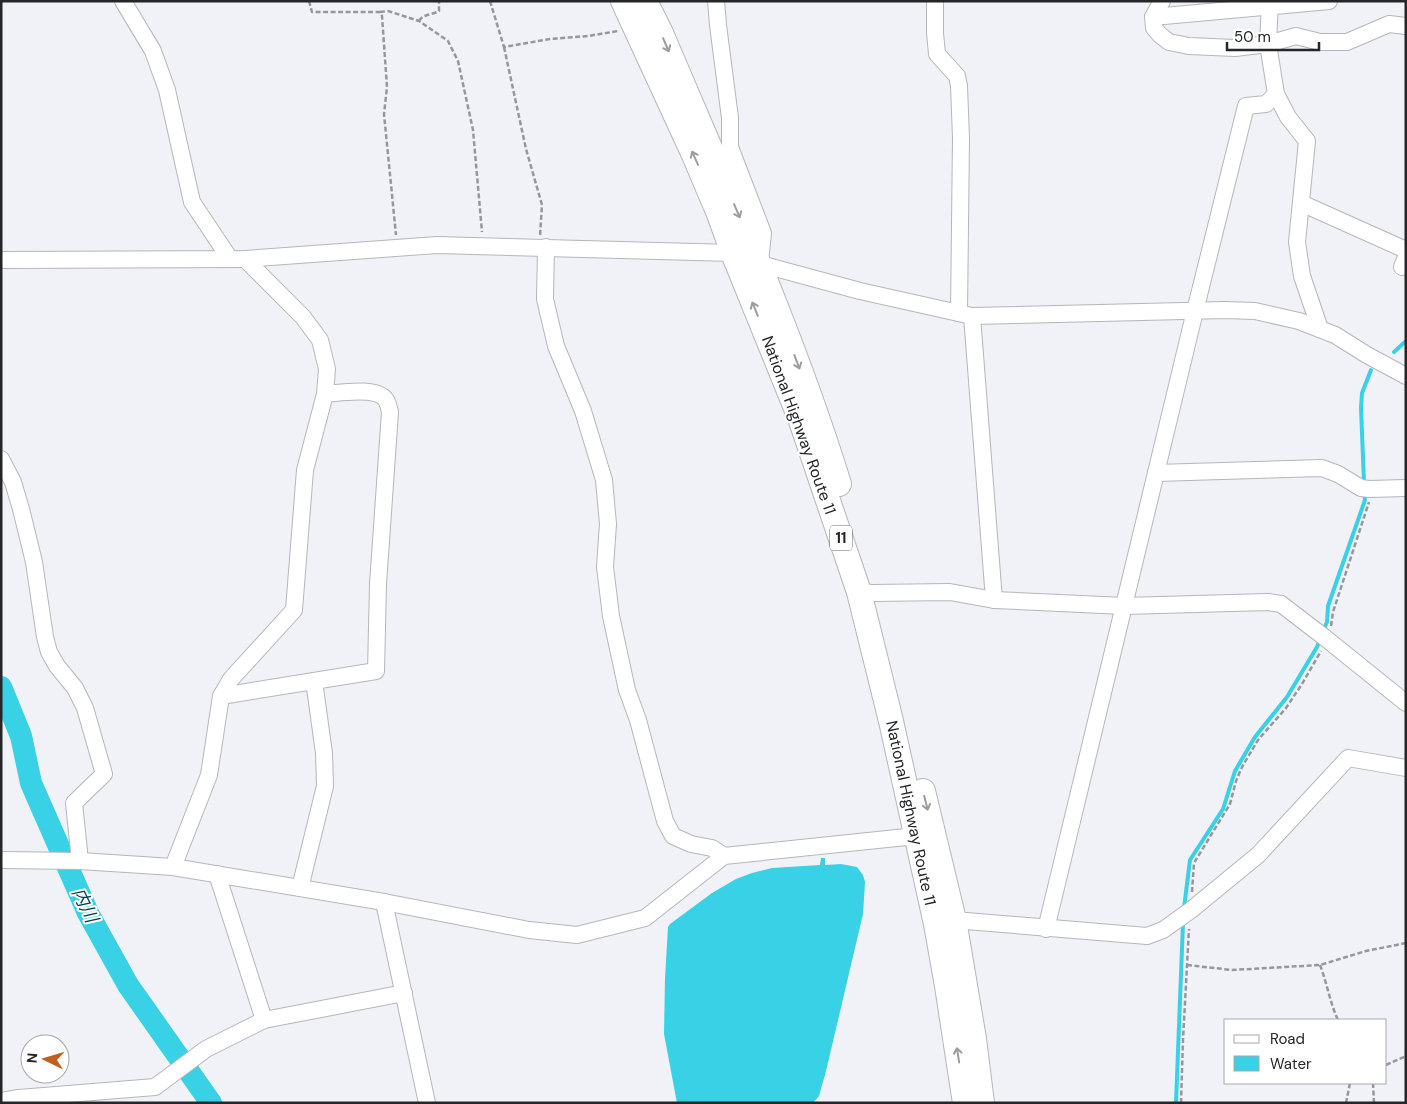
<svg xmlns="http://www.w3.org/2000/svg" width="1407" height="1104" viewBox="0 0 1407 1104" font-family="'DM Sans','Noto Sans JP',sans-serif">
	<style>
		.water { fill: #39d1e5 }
		.lines { fill: none; stroke-linecap: round; stroke-linejoin: round }
		.stream { stroke: #39d1e5; stroke-width: 4 }
		.river { stroke: #39d1e5; stroke-width: 22 }
		.minor-casing { stroke: #b5b6bb; stroke-width: 18 }
		.highway-casing { stroke: #b5b6bb; stroke-width: 26 }
		.path { stroke: #96979b; stroke-width: 2.5; stroke-dasharray: 5 2.5; stroke-linecap: butt }
		.minor { stroke: #fff; stroke-width: 16 }
		.highway { stroke: #fff; stroke-width: 24 }
		.oneway { stroke: #9d9d9e }
		.labels { text-anchor: middle; dominant-baseline: central; stroke-width: 4; stroke-linejoin: round; paint-order: stroke }
		.shield { fill: #fff; stroke: #666768; stroke-width: 1 }
		.shield-label { font-size: 15px; font-weight: bold; fill: #252628 }
		.street-label { font-size: 16px; fill: #252628; stroke: #fff }
		.water-label { font-size: 18px; font-style: italic; fill: #00454d; stroke: #fff }
	</style>
	<rect width="100%" height="100%" fill="#f0f2f7"/>
	<path class="water" d="M821,858H825V865L841,864L857,867L863,875L865,882L863,914L826,1071L819,1096L813,1103H677L664,1034L665,978L668,927L670,924L712,893L736,879L752,873L772,868L820,865Z"/>
	<g class="lines">
		<g class="stream">
			<path d="M1394,352L1406,341"/>
			<path d="M1364,483L1361,408L1362,393L1371,370"/>
			<path d="M1323,631L1327,622L1328,606L1365,500L1364,492"/>
			<path d="M1184,908L1190,860L1223,809L1235,771L1255,737L1287,697L1317,647L1320,640"/>
			<path d="M1176,1103L1183,923"/>
		</g>
		<path class="river" d="M1,687L21,736L31,783L88,913L128,985L211,1103"/>
		<defs>
			<g id="minor">
				<path d="M123,1L153,51L167,90L192,202L230,259"/>
				<path d="M716,1L718,25L730,118V147L763,233L760,262"/>
				<path d="M935,1V33L937,54L957,76L959,86L961,138L959,313"/>
				<path d="M1162,1L1153,17L1154,28L1160,35L1169,42L1189,46L1235,48L1268,44L1296,36L1320,42H1347L1389,24L1406,26"/>
				<path d="M1153,17L1329,1"/>
				<path d="M1276,94L1288,117L1307,141L1297,242L1302,276L1320,329"/>
				<path d="M1301,203L1406,250"/>
				<path d="M546,247L545,299L556,346L583,411L604,480L608,524L605,567L611,616L627,690L638,720L665,821L673,836L691,844L712,848L724,856"/>
				<path d="M1,260L245,259L437,245L733,253L760,264L860,291L972,316L1225,310L1255,311L1299,321L1335,335L1367,355L1406,376"/>
				<path d="M1402,267L1406,257"/>
				<path d="M972,316L994,600"/>
				<path d="M1,459L13,482L21,509L34,562L45,637L49,652L57,666L75,688L85,708L104,774L74,803L80,861"/>
				<path d="M1156,473L1322,468L1338,474L1361,488L1369,489L1406,488"/>
				<path d="M859,592L872,593L950,592L994,600L1124,606L1268,602L1281,604L1324,637L1406,703"/>
				<path d="M221,696L376,671L378,584L390,412C389,408 388,403 386,400C377,386 340,393 325,394"/>
				<path d="M1,860L80,861L173,867L384,902L529,930L577,935L645,918L724,856L916,836"/>
				<path d="M173,867L209,775L221,696L231,679L294,610L305,470L325,394L327,369L320,340L303,317L245,259"/>
				<path d="M217,874L264,1020"/>
				<path d="M300,888L325,786L324,753L314,681"/>
				<path d="M384,902L427,1103"/>
				<path d="M945,922L954,920L1147,936L1163,930L1191,910L1258,855L1348,758L1406,768"/>
				<path d="M1046,929L1195,311L1246,106L1266,104L1276,94L1268,44L1270,1"/>
				<path d="M1,1101L19,1098L155,1087L206,1049L264,1020L404,993"/>
			</g>
			<g id="highway">
				<path d="M623,1L694,155L719,214L733,253L800,418L859,592L891,721L936,924L947,986L965,1103"/>
				<path d="M645,1L661,33C724,182 791,329 839,484"/>
				<path d="M923,791L954,920L974,1039L982,1103"/>
			</g>
		</defs>
		<use href="#minor" class="minor-casing"/>
		<use href="#highway" class="highway-casing"/>
		<g class="path">
			<path d="M309,1L312,12H380L382,16L387,87L384,114L396,235"/>
			<path d="M490,1L504,47L550,39L588,36L618,31"/>
			<path d="M380,12L388,11L419,21L448,41L458,61L473,130L482,232"/>
			<path d="M419,21C423,14 432,15 439,11V1"/>
			<path d="M504,47L526,149L542,205L540,236"/>
			<path d="M1331,626L1333,612L1369,502"/>
			<path d="M1192,892L1194,863L1230,804L1236,781L1242,767L1258,740L1286,708L1302,684L1321,651"/>
			<path d="M1187,965L1232,970L1320,965L1366,951L1406,943"/>
			<path d="M1320,965C1327,983 1330,1003 1338,1020"/>
			<path d="M1386,1065L1406,1056"/>
			<path d="M1373,1083L1374,1103"/>
			<path d="M1181,1103L1183,1040L1189,929"/>
			<path d="M1346,1103L1350,1083"/>
		</g>
		<use href="#minor" class="minor"/>
		<use href="#highway" class="highway"/>
	</g>
	<defs><path id="oneway-shaft" d="M-6 0H5M1.5-3L5.5 0L1.5 3" fill="none" stroke-width="1.6" stroke-linecap="round" stroke-linejoin="round" transform="scale(1.25)"/></defs>
	<g class="oneway">
		<use href="#oneway-shaft" transform="translate(666 45) rotate(67)"/>
		<use href="#oneway-shaft" transform="translate(695 158) rotate(-114)"/>
		<use href="#oneway-shaft" transform="translate(737 211) rotate(67)"/>
		<use href="#oneway-shaft" transform="translate(755 309) rotate(-112)"/>
		<use href="#oneway-shaft" transform="translate(797 362) rotate(69)"/>
		<use href="#oneway-shaft" transform="translate(926 803) rotate(76)"/>
		<use href="#oneway-shaft" transform="translate(958 1055) rotate(-99)"/>
	</g>
	<g class="labels">
		<rect class="shield" x="830" y="525.5" width="22" height="25" rx="4"/>
		<g class="shield-label">
			<text x="841" y="538">11</text>
		</g>
		<g class="street-label">
			<text transform="translate(799 425) rotate(70)">National Highway Route 11</text>
			<text transform="translate(911 813) rotate(78)">National Highway Route 11</text>
		</g>
		<g class="water-label">
			<text transform="translate(85 905) rotate(64)">内川</text>
		</g>
	</g>
	<rect width="1407" height="1104" fill="none" stroke="#252628" stroke-width="5"/>
	<rect x="1224" y="1019" width="162" height="65" fill="#ffffff" stroke="#a8a8a9"/>
	<rect x="1234" y="1035" width="25" height="8" fill="#ffffff" stroke="#a8a8a9"/>
	<text x="1270" y="1044" font-size="15" fill="#252628">Road</text>
	<rect x="1234" y="1056" width="25" height="15" fill="#39d1e5" stroke="#a8a8a9"/>
	<text x="1270" y="1069" font-size="15" fill="#252628">Water</text>
	<g transform="translate(45 1059) rotate(275)"><circle r="24" fill="#ffffff" stroke="#a8a8a9"/>
	<path d="M0-4L9 19L0 12L-9 19Z" fill="#c05f20"/>
	<text y="-8" font-size="14" font-weight="bold" text-anchor="middle" fill="#252628">N</text>
	</g>
	<path d="M1227 42v8h92v-8" fill="none" stroke="#252628" stroke-width="2.5"/>
	<text x="1234" y="42" font-size="15" fill="#252628" stroke="#ffffff" stroke-width="4" paint-order="stroke">50 m</text>
</svg>
